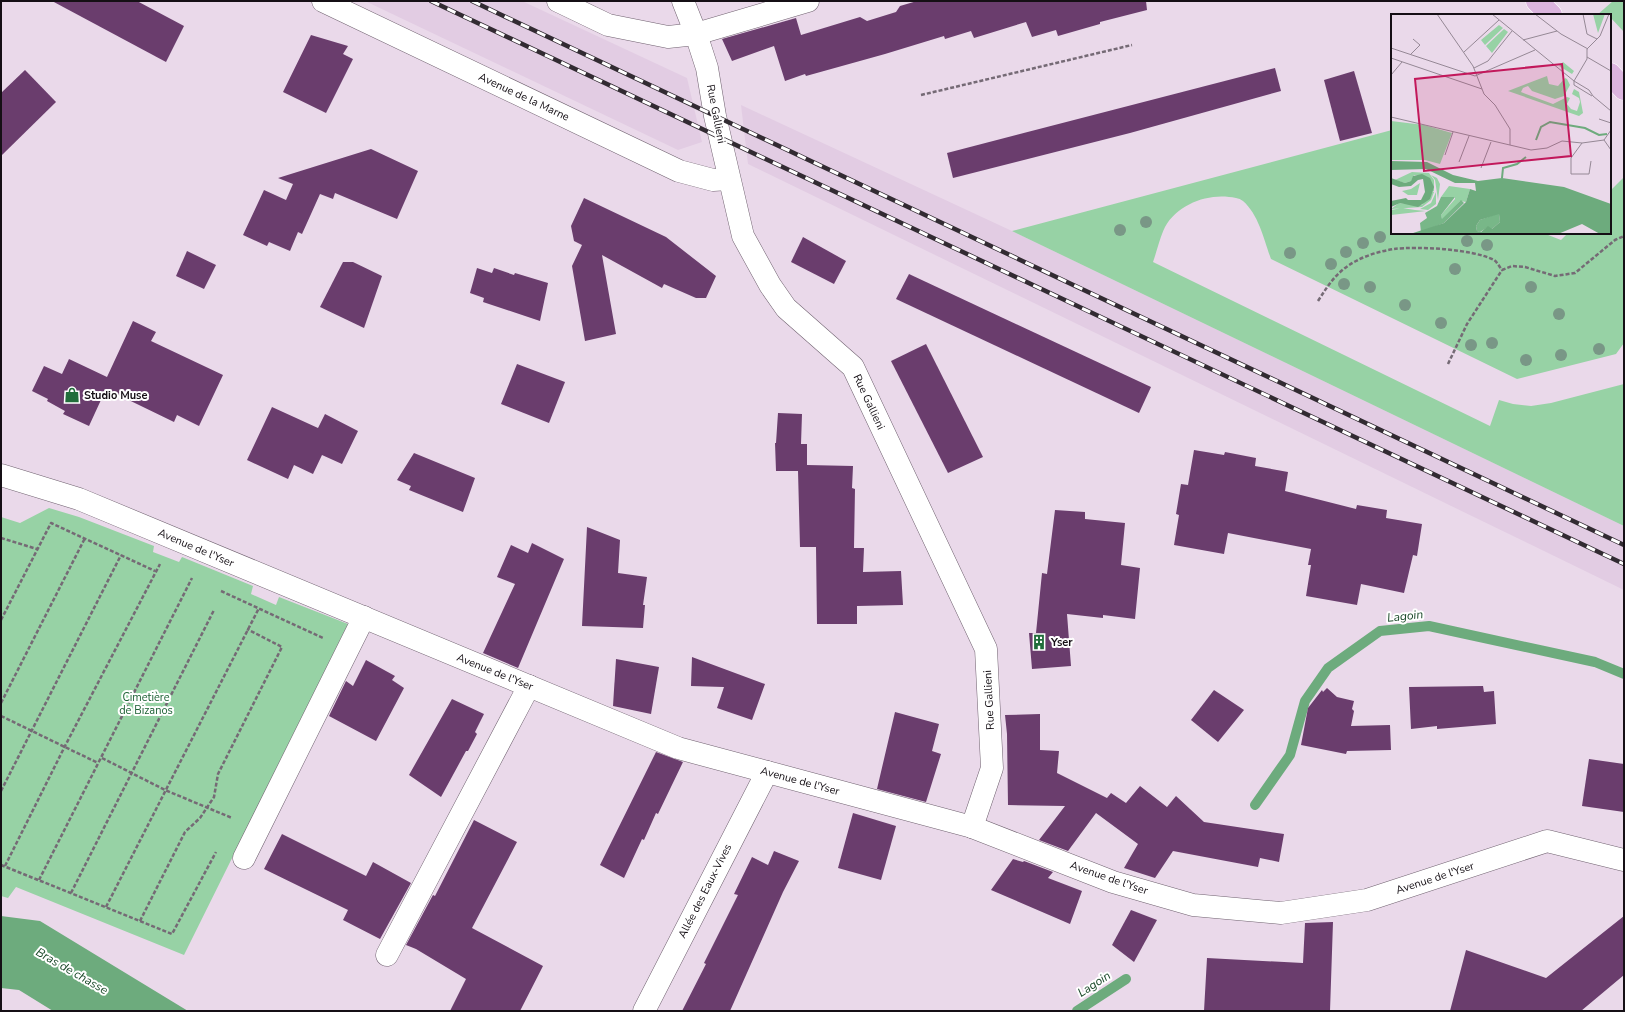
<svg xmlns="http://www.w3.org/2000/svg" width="1625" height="1012" viewBox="0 0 1625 1012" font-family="'Nunito Sans',sans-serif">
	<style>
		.built { fill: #e2cce3 }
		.green { fill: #97d2a5 }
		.water { fill: #6dab7d }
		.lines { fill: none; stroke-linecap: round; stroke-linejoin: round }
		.stream { stroke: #6dab7d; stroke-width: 10 }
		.building { fill: #6a3d6d }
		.minor-casing { stroke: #706270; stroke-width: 23 }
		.major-casing { stroke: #fff; stroke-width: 23 }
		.path { stroke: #756a75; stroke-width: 2.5; stroke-dasharray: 4 2; stroke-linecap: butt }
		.minor { stroke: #fff; stroke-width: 22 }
		.major { stroke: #dbb5de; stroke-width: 22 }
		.rail-casing { stroke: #322b32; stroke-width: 4.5 }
		.rail { stroke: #fff; stroke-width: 3; stroke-dasharray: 9; stroke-linecap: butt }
		.tree { fill: #799786 }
		.labels { text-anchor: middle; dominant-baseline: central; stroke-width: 4; stroke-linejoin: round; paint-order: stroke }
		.street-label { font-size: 11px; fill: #150f15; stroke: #fff }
		.poi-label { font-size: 11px; font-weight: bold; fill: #150f15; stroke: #fff; text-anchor: start }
		.park-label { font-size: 11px; fill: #1c6134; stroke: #fff }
		.water-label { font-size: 12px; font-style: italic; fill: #174626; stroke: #fff }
		.inset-river { fill: none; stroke: #6dab7d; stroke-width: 2 }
		.inset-road { fill: none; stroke: #958895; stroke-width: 1 }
		.view { fill: #c2185b; fill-opacity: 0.15; stroke: #c2185b; stroke-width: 2 }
		.inset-edge { fill: none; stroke: #150f15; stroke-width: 2 }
	</style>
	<rect width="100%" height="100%" fill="#ead9ea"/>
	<g class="built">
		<path d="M365,1H522L687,78L702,142L678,150Z"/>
		<path d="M741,105L1012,231L1624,526V590L748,164Z"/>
	</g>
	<g class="green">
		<path d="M1613,1H1624V32L1610,17V15H1597Z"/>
		<path d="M1392,130V233H1543L1561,240L1568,233H1610V191L1624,177V343L1616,354L1517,379L1271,259C1264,240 1259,215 1243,201C1239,198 1233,197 1229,197C1206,194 1177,205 1165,227C1160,237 1157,251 1153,262L1490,426L1499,400L1513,404L1531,406L1551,403L1624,384V526L1012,231Z"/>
		<path d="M49,508L79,517L154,546L153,552L179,562L182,557L253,586L251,594L276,605L279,597L348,624L184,955L16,887L8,898L1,896V517L20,523Z"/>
	</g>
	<path class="water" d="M1,916L40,921L188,1011H53L19,990L1,988Z"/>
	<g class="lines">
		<g class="stream">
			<path d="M1255,805L1290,755L1305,701L1328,668L1380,631L1429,626L1595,662L1624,674"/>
			<path d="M1077,1011L1126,979"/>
		</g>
	</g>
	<g class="building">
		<path d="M52,1H137L184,26L166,62Z"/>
		<path d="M917,1H1146L1147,10L1100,22V24L1058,36L1056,30L1032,37L1026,22L974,38L971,31L945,39L944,36L885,54L806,76L805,74L785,81L774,46L732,61L722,39L796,18L801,35L860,17L867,21L896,12L900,6Z"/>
		<path d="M311,35L348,46L343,54L353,59L326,113L283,92Z"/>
		<path d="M1275,68L1281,91L1130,133L953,178L947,153Z"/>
		<path d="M25,70L56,102L1,156V93Z"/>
		<path d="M1354,71L1372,133L1340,141L1324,80Z"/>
		<path d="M371,149L418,171L397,219L335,193L333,199L320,194L302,234L298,232L290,251L269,242L267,246L243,235L264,190L286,200L293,184L278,178Z"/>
		<path d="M584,198L666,237L716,276L706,298H696L664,284L662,288L602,255L616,334L585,341L572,266L582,245L574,241L571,226Z"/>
		<path d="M803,237L846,261L834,284L791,262Z"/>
		<path d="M187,251L216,265L204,289L176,276Z"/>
		<path d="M343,262H353L382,276L364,328L320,307Z"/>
		<path d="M477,268L492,273L494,268L514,275L515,273L548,283L540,321L483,302L484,298L470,293Z"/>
		<path d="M909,274L1151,387L1139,413L896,299Z"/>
		<path d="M133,321L156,332L151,341L223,375L199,426L177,415L174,422L106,389L89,426L63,414L65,411L47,401L48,399L32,391L44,366L62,374L69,359L107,377Z"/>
		<path d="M926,344L983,457L948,473L891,361Z"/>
		<path d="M517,364L565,382L549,423L501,404Z"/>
		<path d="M272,407L318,428L325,414L358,431L342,464L322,455L313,474L294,465L288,479L247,460Z"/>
		<path d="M778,413L802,414L801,444H807V465L853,466L852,488L855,489L854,548H864L863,572L901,571L903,605L857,606V624H817L816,547H800L798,471H776L775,443H776Z"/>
		<path d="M1194,450L1224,455L1225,452L1256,458L1255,466L1288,472L1285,491L1356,509L1357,505L1387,510L1386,518L1422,524L1417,556L1413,555L1404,593L1361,584L1357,605L1306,596L1311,565H1308L1311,549L1228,533L1224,554L1174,545L1179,515L1176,514L1181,484L1188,485Z"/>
		<path d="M414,453L475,478L463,512L409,490L411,486L397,480Z"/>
		<path d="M1055,510L1085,512V519L1125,523L1121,565L1140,568L1135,619L1103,615V618L1067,614L1071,666L1032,669L1029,633H1036L1042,573L1047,574Z"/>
		<path d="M587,527L620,540L618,573L647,577L643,605H645L643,628L582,626Z"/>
		<path d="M532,543L564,559L518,668L483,653L515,584L497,577L511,545L528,553Z"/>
		<path d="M692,657L765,684L752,720L717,708L724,687L691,686Z"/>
		<path d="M616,659L659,667L651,714L613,706Z"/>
		<path d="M366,660L395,676L392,680L404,688L376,741L329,716L346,681L353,686Z"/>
		<path d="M1483,686L1484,692L1494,691L1496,724L1437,729V726L1411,729L1409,687Z"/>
		<path d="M1327,688L1337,697L1354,701L1352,709L1354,711L1351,726L1390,725L1391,750L1347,751L1346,754L1301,745L1308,708L1322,690L1323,692Z"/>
		<path d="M1214,690L1244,710L1218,742L1191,720Z"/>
		<path d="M452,699L484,714L475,732L477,734L468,751H466L441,797L409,775Z"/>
		<path d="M895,712L939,724L932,751L941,754L926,802L877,789Z"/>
		<path d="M1040,714V750L1059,751L1057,773L1107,798L1111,793L1126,803L1140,786L1167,807L1176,796L1204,822L1284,834L1279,862L1260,858L1258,867L1173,851L1155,878L1124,868L1138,844L1096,813L1068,851L1039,840L1065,806L1008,805L1007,734L1005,715Z"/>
		<path d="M656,752L683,762L658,814L656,813L644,840L642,839L624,878L600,865Z"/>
		<path d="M1589,759L1624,764V812L1582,806Z"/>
		<path d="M853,813L896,826L881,880L838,868Z"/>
		<path d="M474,820L517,842L472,928L543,966L520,1011H450L466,979L416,949L406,945L433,895L435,896Z"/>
		<path d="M282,834L366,876L373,862L411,883L380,939L343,920L348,910L264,869Z"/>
		<path d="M774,851L799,861L783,892L730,1011H682L706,964L704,963L738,895L734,894L752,857L768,865Z"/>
		<path d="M1013,859L1023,862L1024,861L1053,872L1048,878L1082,891L1070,924L991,890Z"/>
		<path d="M1131,910L1157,920L1134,962L1112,945Z"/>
		<path d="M1624,916V975L1581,1011H1450L1466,950L1546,978Z"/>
		<path d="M1333,922L1330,1011H1204L1207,958L1303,963L1305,923Z"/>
	</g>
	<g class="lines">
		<defs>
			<g id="minor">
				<path d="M323,1L679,171L713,180L729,179"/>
				<path d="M558,1L608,25L668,37L696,34L808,1"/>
				<path d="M683,1L696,34L707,68L715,116L743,236L770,285L786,308L853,367L986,649L992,768L972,827"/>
				<path d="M1,475L79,499L678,748L972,827L1113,882L1193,905L1281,913L1367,900L1547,841L1624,860"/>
				<path d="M244,858L364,617"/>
				<path d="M387,955L529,686"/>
				<path d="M644,1011L767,772"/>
			</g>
			<g id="major">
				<path d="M1537,1L1551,15"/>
				<path d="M1610,74L1624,89"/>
			</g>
		</defs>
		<use href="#minor" class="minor-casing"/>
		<use href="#major" class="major-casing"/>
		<g class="path">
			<path d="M921,95L1132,45"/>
			<path d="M1318,301C1329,284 1337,271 1356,261C1367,255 1381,251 1394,249C1417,246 1473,249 1494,260C1497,262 1499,266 1502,270L1512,266L1525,267L1555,276L1575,273L1615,240L1624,236"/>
			<path d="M1448,364L1467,324L1502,270"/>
			<path d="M1,538L37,549"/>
			<path d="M221,591L323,638"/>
			<path d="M1,620L51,523L155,571"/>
			<path d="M1,703L85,538"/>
			<path d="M1,716L98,763"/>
			<path d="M102,758L165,790L232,818"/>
			<path d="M1,791L121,555"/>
			<path d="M1,865L172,934L216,852"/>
			<path d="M5,866L65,746L160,564"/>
			<path d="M39,880L192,578"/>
			<path d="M71,893L214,610"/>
			<path d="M106,907L259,608"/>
			<path d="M140,921L185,832L200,818L214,797L218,774L282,647L247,629"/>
		</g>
		<use href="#minor" class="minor"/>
		<use href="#major" class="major"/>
		<defs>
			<g id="rail">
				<path d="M431,1L1624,564"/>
				<path d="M472,1L1624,545"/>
			</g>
		</defs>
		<use href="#rail" class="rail-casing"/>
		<use href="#rail" class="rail"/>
	</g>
	<g class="tree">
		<circle cx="1146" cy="222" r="6"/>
		<circle cx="1120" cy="230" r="6"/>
		<circle cx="1380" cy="237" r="6"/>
		<circle cx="1467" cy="241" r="6"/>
		<circle cx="1363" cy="243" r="6"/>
		<circle cx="1487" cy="245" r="6"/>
		<circle cx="1346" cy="252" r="6"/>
		<circle cx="1290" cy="253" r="6"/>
		<circle cx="1331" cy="264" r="6"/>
		<circle cx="1455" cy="269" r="6"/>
		<circle cx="1344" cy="284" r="6"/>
		<circle cx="1370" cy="287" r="6"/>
		<circle cx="1531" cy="287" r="6"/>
		<circle cx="1405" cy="305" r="6"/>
		<circle cx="1559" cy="314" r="6"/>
		<circle cx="1441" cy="323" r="6"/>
		<circle cx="1492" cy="343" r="6"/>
		<circle cx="1471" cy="345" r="6"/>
		<circle cx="1599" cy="349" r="6"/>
		<circle cx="1561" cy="355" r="6"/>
		<circle cx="1526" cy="360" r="6"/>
	</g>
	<defs>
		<symbol id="shop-bare" viewBox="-9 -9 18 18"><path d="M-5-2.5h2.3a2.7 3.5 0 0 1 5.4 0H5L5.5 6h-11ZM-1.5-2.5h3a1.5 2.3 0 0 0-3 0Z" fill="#216d3b" stroke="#fff" stroke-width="2.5" paint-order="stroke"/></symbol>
		<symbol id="building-bare" viewBox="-9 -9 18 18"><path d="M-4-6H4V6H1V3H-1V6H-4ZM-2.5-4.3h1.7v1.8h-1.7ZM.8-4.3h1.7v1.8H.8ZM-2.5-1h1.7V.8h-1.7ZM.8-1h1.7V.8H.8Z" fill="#216d3b" stroke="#fff" stroke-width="2.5" paint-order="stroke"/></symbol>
	</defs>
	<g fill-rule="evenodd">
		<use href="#shop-bare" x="61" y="384" width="22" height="22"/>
		<use href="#building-bare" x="1028" y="631" width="22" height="22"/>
	</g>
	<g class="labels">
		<g class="street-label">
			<text transform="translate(524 97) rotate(25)">Avenue de la Marne</text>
			<text transform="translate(716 114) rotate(79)">Rue Gallieni</text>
			<text transform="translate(869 402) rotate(65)">Rue Gallieni</text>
			<text transform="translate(196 548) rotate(23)">Avenue de l'Yser</text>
			<text transform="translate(495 672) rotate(22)">Avenue de l'Yser</text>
			<text transform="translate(989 700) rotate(-93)">Rue Gallieni</text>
			<text transform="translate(800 781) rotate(15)">Avenue de l'Yser</text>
			<text transform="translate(1109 878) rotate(19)">Avenue de l'Yser</text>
			<text transform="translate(1435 878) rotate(-18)">Avenue de l'Yser</text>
			<text transform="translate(705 891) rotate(-63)">Allée des Eaux-Vives</text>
		</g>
		<g class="poi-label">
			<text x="84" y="395">Studio Muse</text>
			<text x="1051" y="642">Yser</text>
		</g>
		<g class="park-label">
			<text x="146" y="697">Cimetière<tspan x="146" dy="13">de Bizanos</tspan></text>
		</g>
		<g class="water-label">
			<text transform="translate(1405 616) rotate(-6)">Lagoin</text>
			<text transform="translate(72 971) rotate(30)">Bras de chasse</text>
			<text transform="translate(1094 984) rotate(-33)">Lagoin</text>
		</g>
	</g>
	<g transform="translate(1391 14)">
		<rect width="220" height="220" fill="#ead9ea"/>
		<path d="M202,0H214L207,19ZM108,11L112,14L94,31L90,26ZM113,15L117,18L101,39L95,32ZM172,48L183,57L181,60L168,52ZM156,62L158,70L167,72L174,64L176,65L179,71L173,82L164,85L141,77L137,72L132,74L130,78L162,90L176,83L179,84L176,90L180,95L186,97L189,88L188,84L181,80L183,75L188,78L192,99L188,102L117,77ZM0,107L33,111L61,119L49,150L34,146H0ZM21,158L38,159L43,166V177H41L42,171L28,161H23L20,167L14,169L4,166ZM40,161L46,164L49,170L47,186L44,166ZM29,169L26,181H17L11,177L20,175ZM58,172L79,175L75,188L69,187L51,206L50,201L64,185V183H50ZM41,177L43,178L40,186L31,193L0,195L8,189L31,191ZM45,178V190L37,196L29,195L40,189ZM11,194L24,196L35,197L0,201V196Z" fill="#97d2a5"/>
		<path d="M50,183H64L50,201L51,205L70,186L73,189L53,209L30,218L29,209L36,204L34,199L46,192ZM108,199L109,208L101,215L98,216L97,213L89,218L86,217L85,212L89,206Z" fill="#78b788"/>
		<path d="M0,147L36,148L62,161L87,167L111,164L173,173L220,190V220H209L191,210L167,220H19L53,209L75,188L79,175L85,177L84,169H64L35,155L0,156ZM108,200L109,208L101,215L97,212L90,218L86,217L85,212L89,206ZM31,160L39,164L43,173L39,185L27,193L9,189L0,193V187L15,184L17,186H30L34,178L32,165L27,166L20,172L8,173L0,170V164L14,169L20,167L22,162Z" fill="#6dab7d" fill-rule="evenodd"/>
		<path class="inset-river" d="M145,126L150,113L159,108L194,114L208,121L216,120M111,164L112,154L126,150L135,143"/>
		<path class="inset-road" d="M46,0L82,52L93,80L104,91L119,115V131M101,0L183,67L198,76L202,82L220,97M144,0L170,20L197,35M192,0L196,20L206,25M132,26L166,17M0,34L84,62L144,36M73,38L108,6M19,41L29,31L22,25M196,43L220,57M0,44L91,75M83,54L97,47L121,17M0,61L11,48M183,67L196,45V35L209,22L218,0M183,67V71L201,82M0,103L140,136L156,134L171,127L191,129L213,126M208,105L220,109M213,126L220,116M213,126L220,136M191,129L180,144V160H198L200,147M54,141L62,118M68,148L78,122M90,154L100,128"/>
		<path class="view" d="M171,50L180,142L33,157L24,65Z"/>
		<rect width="220" height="220" class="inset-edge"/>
	</g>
	<rect width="1625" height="1012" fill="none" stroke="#150f15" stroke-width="4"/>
</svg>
